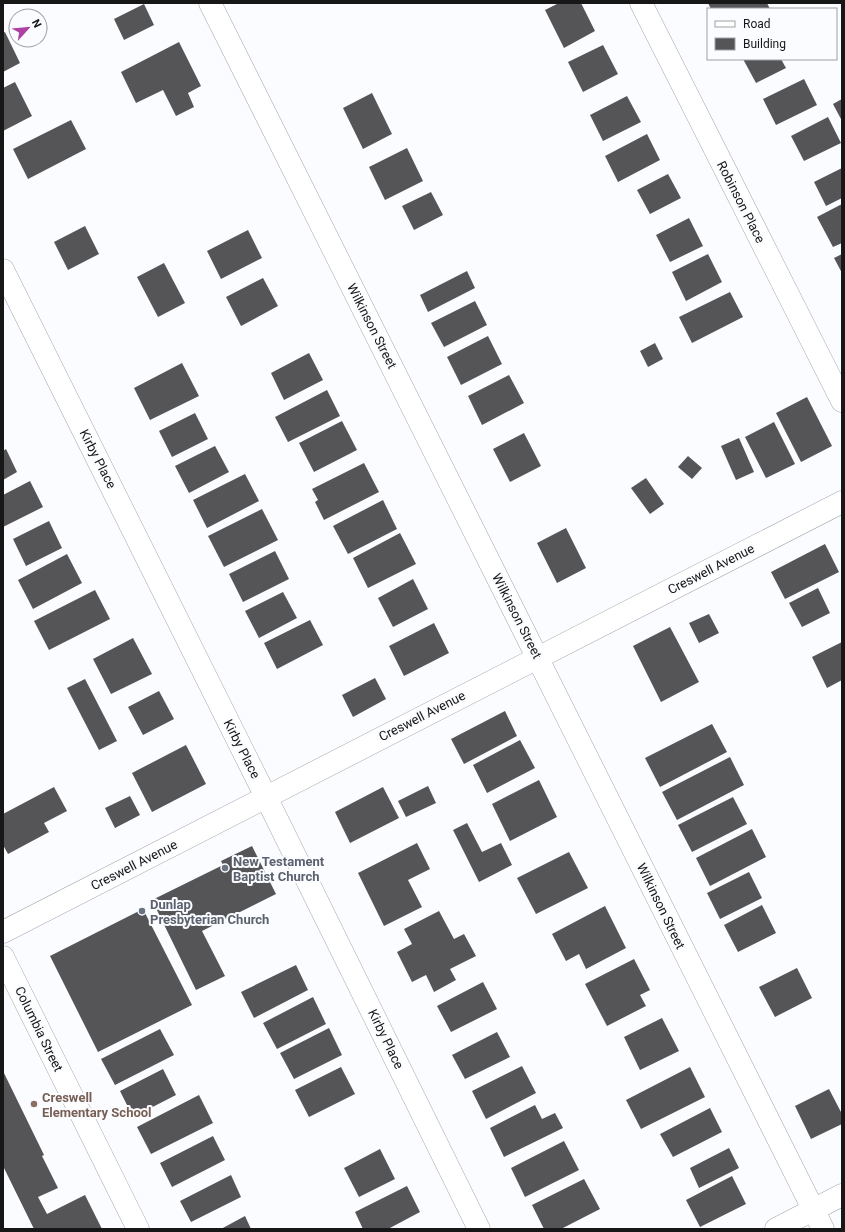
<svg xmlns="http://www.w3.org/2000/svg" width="845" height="1232" viewBox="0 0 845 1232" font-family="Roboto,sans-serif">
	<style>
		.building { fill: #555558 }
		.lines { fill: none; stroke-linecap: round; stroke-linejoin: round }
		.minor-casing { stroke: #a7a9ac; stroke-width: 23 }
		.tertiary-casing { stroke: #a7a9ac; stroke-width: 23 }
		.minor { stroke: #fff; stroke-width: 22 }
		.tertiary { stroke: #fff; stroke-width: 22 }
		.worship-dot { fill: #6b7280; stroke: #fafcff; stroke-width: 1.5 }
		.education-dot { fill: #8d6e63; stroke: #fafcff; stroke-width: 1.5 }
		.labels { text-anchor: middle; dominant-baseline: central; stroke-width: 4; stroke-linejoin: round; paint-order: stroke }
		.street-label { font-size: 13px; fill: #171718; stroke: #fafcff }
		.worship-label { font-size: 13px; font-weight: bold; fill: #5b616d; stroke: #fafcff; text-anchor: start }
		.education-label { font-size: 13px; font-weight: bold; fill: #785e54; stroke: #fafcff; text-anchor: start }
	</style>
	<rect width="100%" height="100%" fill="#fafcff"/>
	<g class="building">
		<path d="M559,3H581L595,31L564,48L545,10Z"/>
		<path d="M708,3H767L770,9H711Z"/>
		<path d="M144,4L154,25L124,40L114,19Z"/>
		<path d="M5,32L20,63L3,72V33Z"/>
		<path d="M179,42L201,86L188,93L194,107L176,116L163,90L136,103L121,72Z"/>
		<path d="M603,45L618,74L583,92L568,62Z"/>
		<path d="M743,59H781L786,68L756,83Z"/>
		<path d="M804,79L817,105L776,125L763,99Z"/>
		<path d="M15,82L32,116L3,131V88Z"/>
		<path d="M372,93L392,134L363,149L343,108Z"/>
		<path d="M627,96L641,122L603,141L590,115Z"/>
		<path d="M842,99V121L833,104Z"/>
		<path d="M828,117L841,143L804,161L791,136Z"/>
		<path d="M71,120L86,149L28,179L13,149Z"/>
		<path d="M647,134L660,160L618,182L605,156Z"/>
		<path d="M407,148L423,181L385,200L369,167Z"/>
		<path d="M842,168V198L826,206L814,182Z"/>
		<path d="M668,174L681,198L650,214L637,190Z"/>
		<path d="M431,192L443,215L414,230L402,206Z"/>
		<path d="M842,204V243L833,247L817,217Z"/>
		<path d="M689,218L703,246L670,262L656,235Z"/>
		<path d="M85,226L99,254L68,270L54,242Z"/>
		<path d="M248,230L262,258L221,279L207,251Z"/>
		<path d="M708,254L722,282L686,301L672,272Z"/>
		<path d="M842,254V273L834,258Z"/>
		<path d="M164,263L185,303L158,317L137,277Z"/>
		<path d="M467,271L475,288L428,312L420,295Z"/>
		<path d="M263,278L278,306L241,326L226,297Z"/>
		<path d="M730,292L743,317L692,343L679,317Z"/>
		<path d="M475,301L487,325L444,347L431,323Z"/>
		<path d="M488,336L502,364L461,385L447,357Z"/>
		<path d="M655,343L663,359L648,367L640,351Z"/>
		<path d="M309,353L323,380L284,400L271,373Z"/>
		<path d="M182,363L199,396L150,420L134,388Z"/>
		<path d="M509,375L524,403L482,425L468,396Z"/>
		<path d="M327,390L340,416L288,442L275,417Z"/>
		<path d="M807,397L832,446L801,462L776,413Z"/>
		<path d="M195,413L208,439L172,457L159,431Z"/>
		<path d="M342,421L357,450L314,472L299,443Z"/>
		<path d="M774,422L795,464L766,478L745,437Z"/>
		<path d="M524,433L541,466L510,482L493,449Z"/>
		<path d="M739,438L754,472L736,480L721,446Z"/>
		<path d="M215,446L229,472L189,493L175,466Z"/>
		<path d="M6,449L17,472L3,480V451Z"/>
		<path d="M688,456L702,468L692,479L678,467Z"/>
		<path d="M364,463L379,492L324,520L315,502L318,500L312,489Z"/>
		<path d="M245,474L259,501L207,528L193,500Z"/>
		<path d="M646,478L664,504L650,514L631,488Z"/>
		<path d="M30,481L43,507L3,527V495Z"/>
		<path d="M383,500L397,529L348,554L333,526Z"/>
		<path d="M262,509L278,540L224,567L208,536Z"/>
		<path d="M49,521L62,548L26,566L13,539Z"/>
		<path d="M566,528L586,568L557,583L537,543Z"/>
		<path d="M400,533L416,564L368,588L353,558Z"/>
		<path d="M825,544L839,572L785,599L771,572Z"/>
		<path d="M275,551L289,579L243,602L229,574Z"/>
		<path d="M67,554L82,583L33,609L18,580Z"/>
		<path d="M413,579L428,609L393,627L378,598Z"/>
		<path d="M818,588L830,613L802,627L789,603Z"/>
		<path d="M95,590L110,619L49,650L34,621Z"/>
		<path d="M283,592L297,618L259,638L245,611Z"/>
		<path d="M709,614L719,633L699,643L689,623Z"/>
		<path d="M310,620L323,645L277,669L264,643Z"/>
		<path d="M434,623L449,653L404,676L389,646Z"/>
		<path d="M670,627L699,682L661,702L633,646Z"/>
		<path d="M133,638L152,674L111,694L93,659Z"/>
		<path d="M842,642V680L827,688L812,657Z"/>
		<path d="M375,678L386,699L353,717L342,695Z"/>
		<path d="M85,679L117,741L99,750L67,688Z"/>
		<path d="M159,691L174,719L143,735L128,707Z"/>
		<path d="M505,711L517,736L464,764L451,739Z"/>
		<path d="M712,724L727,752L660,787L645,758Z"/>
		<path d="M520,740L535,768L487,793L473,765Z"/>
		<path d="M186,745L206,784L152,812L132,773Z"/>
		<path d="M730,757L744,785L677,820L662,792Z"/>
		<path d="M539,780L557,817L510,841L492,804Z"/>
		<path d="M428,786L436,803L406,817L398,801Z"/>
		<path d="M54,787L67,811L44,823L49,832L8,854L3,845V814Z"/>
		<path d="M383,787L399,818L350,843L335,812Z"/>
		<path d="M130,796L140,815L115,828L105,808Z"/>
		<path d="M733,797L747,824L692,852L678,825Z"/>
		<path d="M467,823L482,852L501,843L512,865L479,882L453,830Z"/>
		<path d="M752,829L766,857L710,886L696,858Z"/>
		<path d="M417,843L430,869L408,880L422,907L384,926L358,873Z"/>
		<path d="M252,846L276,894L202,931L225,976L196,990L152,900L223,865L221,861Z"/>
		<path d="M569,852L588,888L536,914L517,878Z"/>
		<path d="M749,872L762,898L720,919L707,893Z"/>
		<path d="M762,905L776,933L738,952L724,925Z"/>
		<path d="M605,906L626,948L586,969L579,954L566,961L552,934Z"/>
		<path d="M143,909L192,1005L98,1052L50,956Z"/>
		<path d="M439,911L454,939L464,934L476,956L450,969L456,980L434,992L426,975L412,982L397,952L412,944L404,929Z"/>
		<path d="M634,959L650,990L640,995L646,1006L607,1026L585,984Z"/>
		<path d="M296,965L308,990L254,1018L241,992Z"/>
		<path d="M797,968L812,998L775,1017L759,987Z"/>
		<path d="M483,982L497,1009L451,1032L437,1006Z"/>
		<path d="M313,997L326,1024L277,1049L263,1023Z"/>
		<path d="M662,1018L679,1051L640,1070L624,1037Z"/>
		<path d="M329,1028L342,1055L294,1079L280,1053Z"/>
		<path d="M160,1029L174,1055L115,1085L101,1059Z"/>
		<path d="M497,1032L510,1057L465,1079L452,1055Z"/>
		<path d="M522,1066L536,1093L486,1119L472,1091Z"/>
		<path d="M341,1067L355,1094L309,1117L295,1090Z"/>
		<path d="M690,1067L705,1097L641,1129L626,1100Z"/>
		<path d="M163,1069L176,1095L133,1117L120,1091Z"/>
		<path d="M3,1071L44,1155L42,1156L58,1188L38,1197L47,1214L85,1195L102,1229H34L3,1166Z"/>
		<path d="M829,1089L842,1114V1124L811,1139L795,1106Z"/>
		<path d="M199,1095L213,1123L151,1154L137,1127Z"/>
		<path d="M535,1105L542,1119L555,1113L563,1128L504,1157L490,1128Z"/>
		<path d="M710,1108L722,1132L673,1157L660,1134Z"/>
		<path d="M213,1136L225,1160L172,1187L160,1163Z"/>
		<path d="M564,1141L579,1170L525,1197L511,1168Z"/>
		<path d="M729,1148L739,1168L699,1188L690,1168Z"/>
		<path d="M380,1149L395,1179L359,1197L344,1168Z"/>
		<path d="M231,1175L241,1197L191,1222L180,1201Z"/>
		<path d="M732,1176L746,1204L700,1227L686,1200Z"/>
		<path d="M584,1179L600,1209L561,1229H544L532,1205Z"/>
		<path d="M407,1186L420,1212L388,1229H363L355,1212Z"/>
		<path d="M245,1216L251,1229H221Z"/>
	</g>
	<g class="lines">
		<defs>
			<g id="minor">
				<path d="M210,3L823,1229"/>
				<path d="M641,3L842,401"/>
				<path d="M3,270L266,797L479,1229"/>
				<path d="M3,957L138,1229"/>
				<path d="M776,1229L842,1195"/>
			</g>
			<path id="tertiary" d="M3,932L842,502"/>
		</defs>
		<use href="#minor" class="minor-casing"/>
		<use href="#tertiary" class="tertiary-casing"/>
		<use href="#minor" class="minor"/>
		<use href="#tertiary" class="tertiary"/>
	</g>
	<g class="worship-dot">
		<circle cx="225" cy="868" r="4"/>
		<circle cx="142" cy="911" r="4"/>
	</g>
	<circle class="education-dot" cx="34" cy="1104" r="4"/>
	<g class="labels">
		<g class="street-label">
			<text transform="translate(741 202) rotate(63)">Robinson Place</text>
			<text transform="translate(372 326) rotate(63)">Wilkinson Street</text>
			<text transform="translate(98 459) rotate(63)">Kirby Place</text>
			<text transform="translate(711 569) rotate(-27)">Creswell Avenue</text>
			<text transform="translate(517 616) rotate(63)">Wilkinson Street</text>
			<text transform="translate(422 716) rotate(-27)">Creswell Avenue</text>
			<text transform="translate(242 749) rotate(63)">Kirby Place</text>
			<text transform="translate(134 865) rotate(-27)">Creswell Avenue</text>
			<text transform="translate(661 906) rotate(64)">Wilkinson Street</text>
			<text transform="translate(39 1029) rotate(64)">Columbia Street</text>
			<text transform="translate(386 1039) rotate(64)">Kirby Place</text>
		</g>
		<g class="worship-label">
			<text x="233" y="861">New Testament<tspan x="233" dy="15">Baptist Church</tspan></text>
			<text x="150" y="904">Dunlap<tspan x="150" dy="15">Presbyterian Church</tspan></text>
		</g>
		<g class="education-label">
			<text x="42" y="1097">Creswell<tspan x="42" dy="15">Elementary School</tspan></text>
		</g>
	</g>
	<rect width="845" height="1232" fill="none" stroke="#171718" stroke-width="8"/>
	<rect x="707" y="8" width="130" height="52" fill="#fafcff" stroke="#9fa0a3"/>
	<rect x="715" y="21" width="20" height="6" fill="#ffffff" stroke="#9fa0a3"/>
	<text x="743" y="28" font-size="12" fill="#171718">Road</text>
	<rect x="715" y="38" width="20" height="12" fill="#555558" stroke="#9fa0a3"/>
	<text x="743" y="48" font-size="12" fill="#171718">Building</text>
	<g transform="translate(28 28) rotate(63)"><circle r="19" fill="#fafcff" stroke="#9fa0a3"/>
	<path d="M0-3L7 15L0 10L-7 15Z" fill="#ac41a2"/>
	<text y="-6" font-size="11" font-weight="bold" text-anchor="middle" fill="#171718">N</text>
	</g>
</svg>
